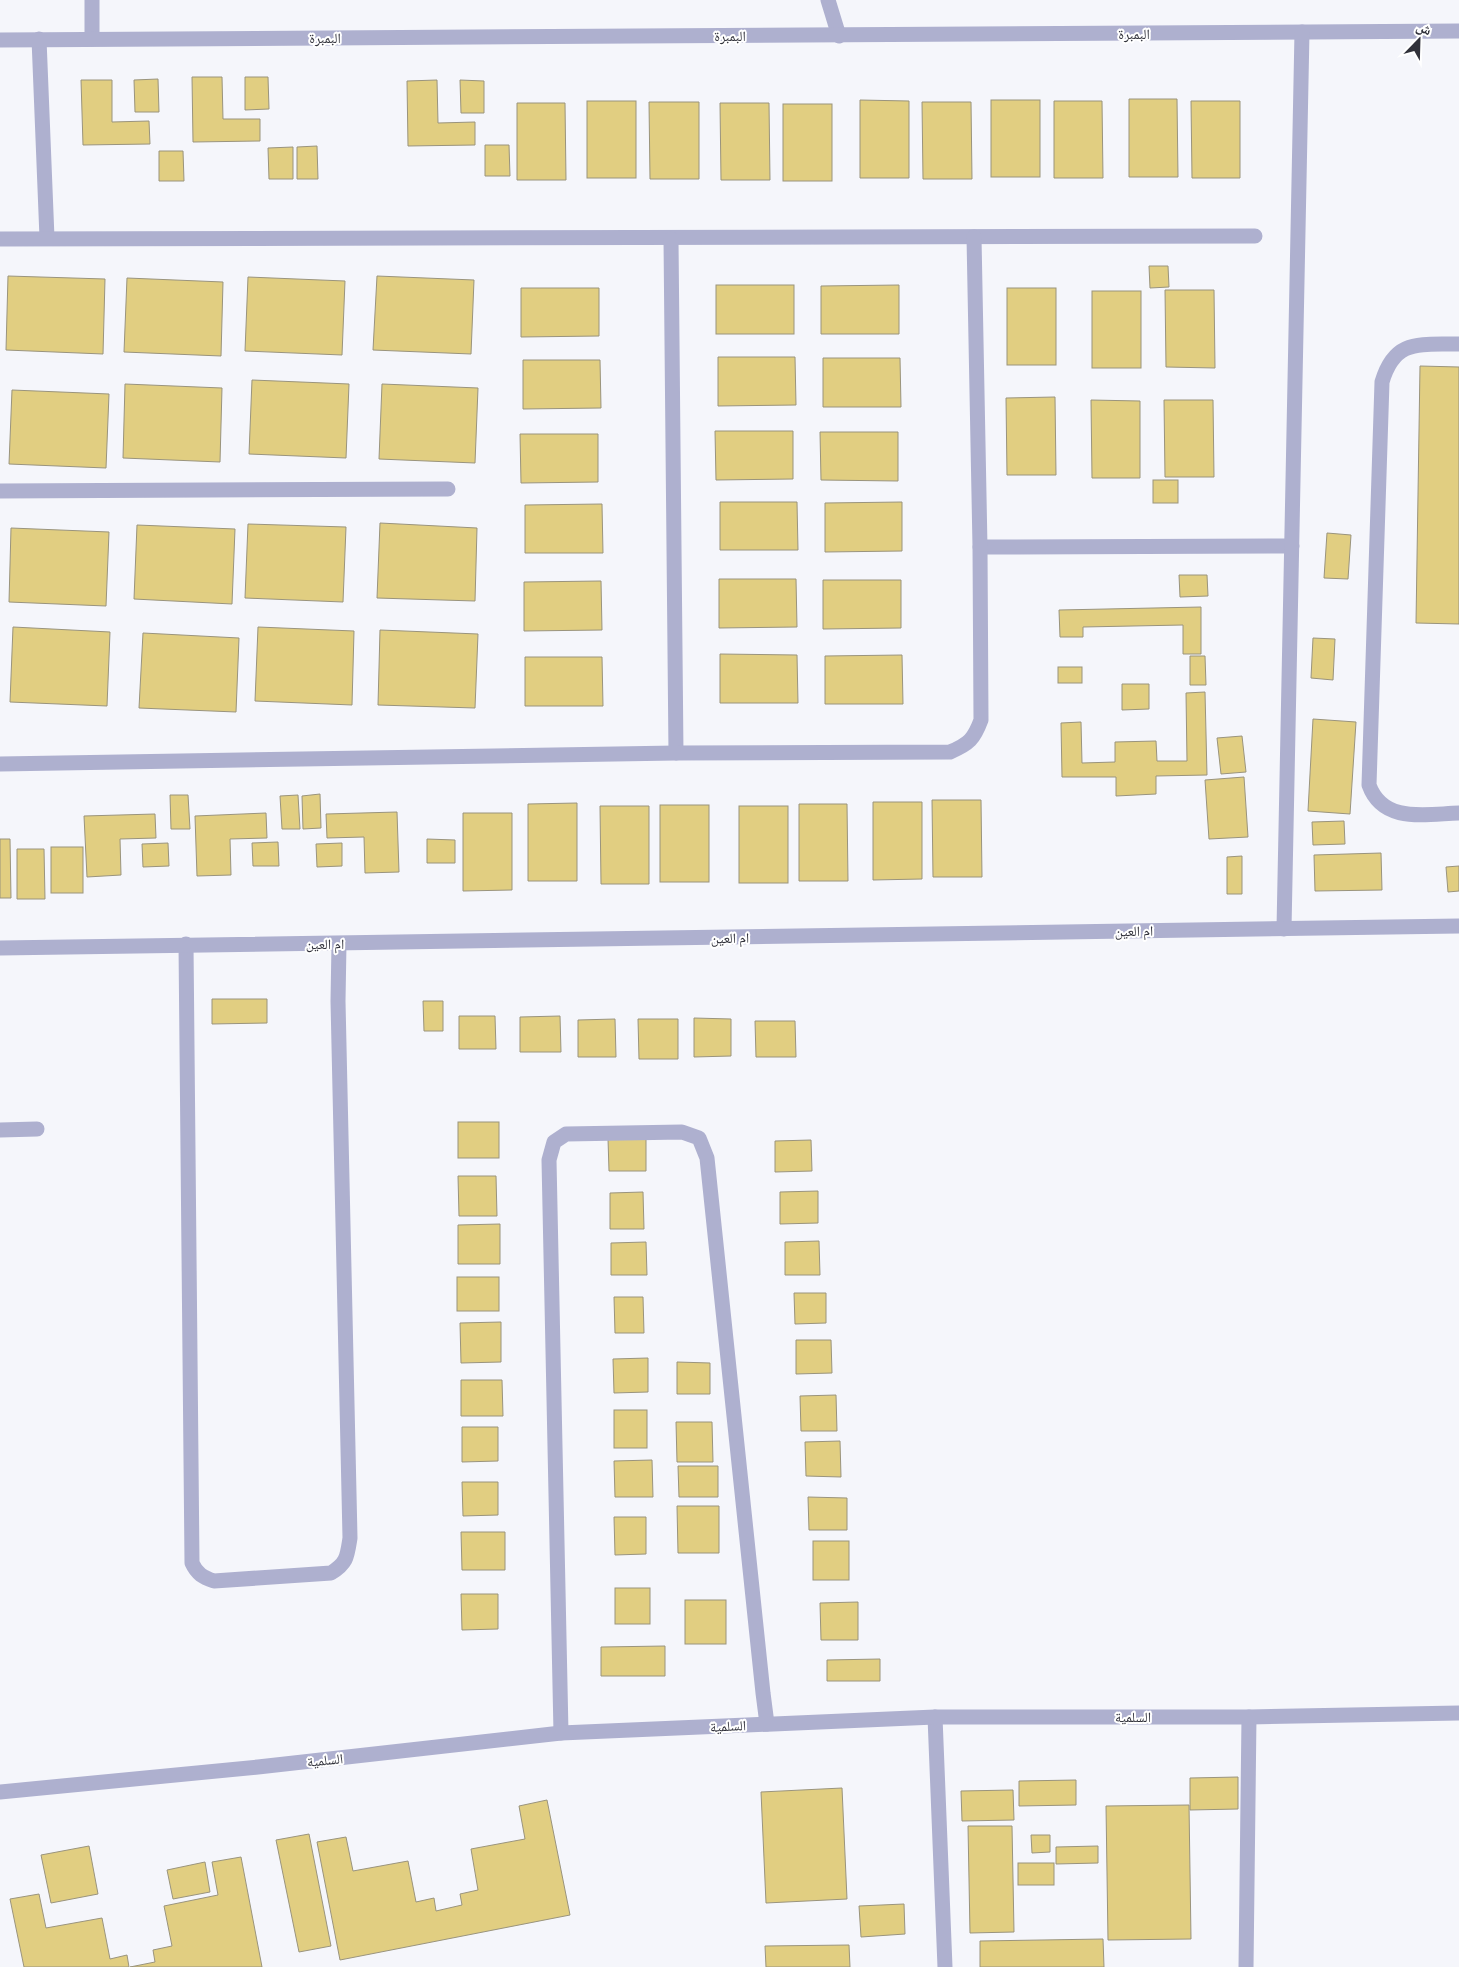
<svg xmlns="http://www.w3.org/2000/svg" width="1459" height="1967" viewBox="0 0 1459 1967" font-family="Cabin,'Noto Naskh Arabic',sans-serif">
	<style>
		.building { fill: #e1ce81; stroke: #9a947d }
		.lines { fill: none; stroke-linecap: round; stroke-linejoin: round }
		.lane { stroke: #aeb0cf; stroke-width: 15 }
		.street { stroke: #aeb0cf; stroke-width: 15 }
		.labels { text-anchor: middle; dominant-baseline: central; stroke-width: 4; stroke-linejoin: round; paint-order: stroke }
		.street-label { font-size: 14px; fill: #30313a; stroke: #fff }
	</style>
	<rect width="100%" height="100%" fill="#f5f6fb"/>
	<g class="building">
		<path d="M192,77H222L223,119H260V141L193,142Z"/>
		<path d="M245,77H268L269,109L245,110Z"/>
		<path d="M158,79L159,112H135L134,80Z"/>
		<path d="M81,80H112V122L149,121L150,144L83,145Z"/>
		<path d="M437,80L438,123L475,122V145L408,146L407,81Z"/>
		<path d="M460,80L484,81V113H461Z"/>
		<path d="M1129,99H1177L1178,177H1129Z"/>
		<path d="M860,100L909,101V178H860Z"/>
		<rect x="991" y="100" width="49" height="77"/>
		<rect x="587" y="101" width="49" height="77"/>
		<path d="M1054,101H1102L1103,178H1054Z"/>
		<path d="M1191,101H1240V178H1192Z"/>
		<path d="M649,102H699V179H650Z"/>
		<path d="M922,102H971L972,179H923Z"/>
		<path d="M517,103H565L566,180H517Z"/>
		<path d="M720,103H769L770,180H721Z"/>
		<rect x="783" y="104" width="49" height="77"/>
		<path d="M485,145H509L510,176H485Z"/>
		<path d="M317,146L318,179H297V147Z"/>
		<path d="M293,147V179H269L268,148Z"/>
		<path d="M159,151H183L184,181H159Z"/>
		<path d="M1149,266H1168L1169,287L1150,288Z"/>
		<path d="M8,276L105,279L103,354L6,350Z"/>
		<path d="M377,276L474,280L471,354L373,350Z"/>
		<path d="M248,277L345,281L342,355L245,351Z"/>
		<path d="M127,278L223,282L221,356L124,352Z"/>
		<rect x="716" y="285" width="78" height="49"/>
		<path d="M899,285V334H821V286Z"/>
		<path d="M521,288H599V336L521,337Z"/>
		<rect x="1007" y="288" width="49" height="77"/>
		<path d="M1165,290H1214L1215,368L1166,367Z"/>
		<rect x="1092" y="291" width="49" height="77"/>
		<path d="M718,357H795L796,405L718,406Z"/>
		<path d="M823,358H900L901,407H823Z"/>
		<path d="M523,360H600L601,408L523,409Z"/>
		<path d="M1420,366L1459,367V624L1416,623Z"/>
		<path d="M252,380L349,384L346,458L249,454Z"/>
		<path d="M125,384L222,388L220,462L123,458Z"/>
		<path d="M382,384L478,388L475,463L379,459Z"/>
		<path d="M12,390L109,394L106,468L9,464Z"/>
		<path d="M1055,397L1056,475H1007L1006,398Z"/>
		<path d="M1091,400L1140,401V478H1092Z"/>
		<path d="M1164,400H1213L1214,477H1165Z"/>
		<path d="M715,431H793V479L716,480Z"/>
		<path d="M820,432H898V481L821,480Z"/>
		<path d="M520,434H598V482L521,483Z"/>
		<rect x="1153" y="480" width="25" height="23"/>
		<path d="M720,502H797L798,550H720Z"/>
		<path d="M902,502V551L825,552V503Z"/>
		<path d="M602,504L603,553H525V505Z"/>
		<path d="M380,523L477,528L475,601L377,598Z"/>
		<path d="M248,524L346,527L343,602L245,598Z"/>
		<path d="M137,525L235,529L232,604L134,599Z"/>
		<path d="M11,528L109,532L106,606L9,602Z"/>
		<path d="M1327,533L1351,535L1348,579L1324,578Z"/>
		<path d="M1179,575H1207L1208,596L1180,597Z"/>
		<path d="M719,579H796L797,627L719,628Z"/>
		<path d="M823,580H901V628L823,629Z"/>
		<path d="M601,581L602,630L524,631V582Z"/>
		<path d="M1201,607V654H1183V625L1083,627V637H1060L1059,610Z"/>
		<path d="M13,627L110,632L107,706L10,702Z"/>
		<path d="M258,627L354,631L352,705L255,701Z"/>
		<path d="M380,630L478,634L475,708L378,705Z"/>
		<path d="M143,633L239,638L236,712L139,708Z"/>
		<path d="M1313,638L1335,639L1333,680L1311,678Z"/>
		<path d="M720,654L797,655L798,703H720Z"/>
		<path d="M902,655L903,704H825V656Z"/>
		<path d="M1190,656H1205L1206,685H1190Z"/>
		<path d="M525,657H602L603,706H525Z"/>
		<rect x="1058" y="667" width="24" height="16"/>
		<path d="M1122,684H1149V709L1122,710Z"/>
		<path d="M1205,692L1207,775L1156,776V794L1116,796V777H1062L1061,723L1081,722L1082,763L1115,762V742L1156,741L1157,761H1187L1186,693Z"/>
		<path d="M1313,719L1356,722L1350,814L1308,811Z"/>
		<path d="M1242,736L1246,772L1221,774L1217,738Z"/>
		<path d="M1244,777L1248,837L1209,839L1205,780Z"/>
		<path d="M320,794L321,828L303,829L302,796Z"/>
		<path d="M170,795H188L190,829H171Z"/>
		<path d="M298,795L300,829H282L280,796Z"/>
		<path d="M932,800H981L982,877H933Z"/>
		<path d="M873,802H922V879L873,880Z"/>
		<path d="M577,803V881H528V804Z"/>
		<path d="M799,804H847L848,881H799Z"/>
		<rect x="660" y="805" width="49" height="77"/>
		<path d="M600,806H649V884H601Z"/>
		<rect x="739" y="806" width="49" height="77"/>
		<path d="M397,812L399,872L365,873L364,837L327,838L326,814Z"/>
		<path d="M266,813L267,838L230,839L231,875L197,876L195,816Z"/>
		<path d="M463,813H512V890L463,891Z"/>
		<path d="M155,814L156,838L120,839L121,875L87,877L84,816Z"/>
		<path d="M1344,821L1345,844L1313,845L1312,822Z"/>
		<path d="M0,839H10L11,898H0Z"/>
		<path d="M427,839L455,840V863H427Z"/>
		<path d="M278,842L279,866H253L252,843Z"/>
		<path d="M168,843L169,866L143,867L142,844Z"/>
		<path d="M342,843V866L317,867L316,844Z"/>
		<rect x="51" y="847" width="32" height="46"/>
		<path d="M17,849H44L45,899H17Z"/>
		<path d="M1381,853L1382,890L1315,891L1314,855Z"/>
		<path d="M1242,856V894H1227V857Z"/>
		<path d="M1459,866V891L1448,892L1446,867Z"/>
		<path d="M212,999H267V1023L212,1024Z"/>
		<path d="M423,1001H443V1031H424Z"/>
		<path d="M459,1016H495L496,1049H459Z"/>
		<path d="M560,1016L561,1052H520V1017Z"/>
		<path d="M694,1018L731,1019V1056L694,1057Z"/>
		<path d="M615,1019L616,1057H578V1020Z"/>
		<path d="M638,1019H678V1059H639Z"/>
		<path d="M755,1021H795L796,1057H756Z"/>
		<rect x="458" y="1122" width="41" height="36"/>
		<path d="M608,1139H646V1171H609Z"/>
		<path d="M811,1140L812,1171L775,1172V1141Z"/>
		<path d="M458,1176H496L497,1216H459Z"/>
		<path d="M818,1191V1223L780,1224V1192Z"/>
		<path d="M643,1192L644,1229H610V1193Z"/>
		<path d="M500,1224V1264H458V1225Z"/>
		<path d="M819,1241L820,1275H785V1242Z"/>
		<path d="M646,1242L647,1275H611V1243Z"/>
		<rect x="457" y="1277" width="42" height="34"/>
		<path d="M794,1293H826V1323L795,1324Z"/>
		<path d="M614,1297H643L644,1333H615Z"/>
		<path d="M501,1322V1362L461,1363L460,1323Z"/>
		<path d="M796,1340H831L832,1373L796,1374Z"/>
		<path d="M648,1358V1392L614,1393L613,1359Z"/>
		<path d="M677,1362L710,1363V1394H677Z"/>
		<path d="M461,1380H502L503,1416H461Z"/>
		<path d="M836,1395L837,1431H801L800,1396Z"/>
		<rect x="614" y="1410" width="33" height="38"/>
		<path d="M676,1422H712L713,1462H677Z"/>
		<path d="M462,1427H498V1461L462,1462Z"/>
		<path d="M840,1441L841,1477L806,1476L805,1442Z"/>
		<path d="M652,1460L653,1497H615L614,1461Z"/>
		<path d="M678,1466H718V1497H679Z"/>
		<path d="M462,1482H498V1515L463,1516Z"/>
		<path d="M808,1497L847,1498V1530H809Z"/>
		<path d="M677,1506H719V1553H678Z"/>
		<path d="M614,1517H646V1554L615,1555Z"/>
		<path d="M461,1532H505V1570H462Z"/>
		<rect x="813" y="1541" width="36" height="39"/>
		<rect x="615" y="1588" width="35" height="36"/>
		<path d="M461,1594H498V1629L462,1630Z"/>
		<rect x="685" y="1600" width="41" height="44"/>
		<path d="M858,1602V1640H821L820,1603Z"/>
		<path d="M665,1646V1676H601V1647Z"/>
		<path d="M880,1659V1681H827V1660Z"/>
		<path d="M1238,1777V1809L1190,1810V1778Z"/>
		<path d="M1076,1780V1805L1019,1806V1781Z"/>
		<path d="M842,1788L847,1899L766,1903L761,1792Z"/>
		<path d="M1013,1790L1014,1820L962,1821L961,1791Z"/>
		<path d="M547,1800L570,1915L340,1960L317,1842L346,1837L353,1871L408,1861L416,1902L434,1898L436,1911L462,1905L460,1894L478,1890L471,1849L525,1839L519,1806Z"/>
		<path d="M1189,1805L1191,1939L1108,1940L1106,1806Z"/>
		<path d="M968,1826H1012L1014,1932L970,1933Z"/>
		<path d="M309,1834L331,1946L299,1952L276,1840Z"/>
		<path d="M1031,1835H1050V1852L1032,1853Z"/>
		<path d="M89,1846L98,1894L51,1903L41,1855Z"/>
		<path d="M1098,1846V1863L1056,1864V1847Z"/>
		<path d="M241,1857L262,1967H130L155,1962L153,1950L172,1946L164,1906L218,1895L212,1862Z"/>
		<path d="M205,1862L210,1892L173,1899L167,1870Z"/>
		<rect x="1018" y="1863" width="36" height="22"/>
		<path d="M39,1894L46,1928L102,1918L110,1959L127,1955L129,1967H24L10,1899Z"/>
		<path d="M904,1904L905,1934L861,1937L859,1906Z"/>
		<path d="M1103,1939L1104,1967H980V1941Z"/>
		<path d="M849,1945L850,1967H766L765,1946Z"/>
	</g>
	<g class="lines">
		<g class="lane">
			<path d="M92,0V39"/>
			<path d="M828,0L839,36"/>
			<path d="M1459,344C1420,345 1395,338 1382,382L1369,785C1383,824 1426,814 1459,813"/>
			<path d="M935,1717L945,1967"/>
			<path d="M1246,1967L1249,1717"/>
		</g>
		<g class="street">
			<path d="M39,39L47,238"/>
			<path d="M0,40L1459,31"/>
			<path d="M0,239L1255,236"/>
			<path d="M671,239L676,753"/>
			<path d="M0,491L448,489"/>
			<path d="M980,547L1292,546"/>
			<path d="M0,764L676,753L950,752C969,744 974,739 981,720L980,547L974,237"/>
			<path d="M1284,929L1302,32"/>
			<path d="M186,944L192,1563C197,1574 203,1577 214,1581L331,1573C347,1563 347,1557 350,1538L338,1001L339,944"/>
			<path d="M0,948L1459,926"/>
			<path d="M0,1130L37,1129"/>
			<path d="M561,1733L549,1160L554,1142L566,1134L682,1132L699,1138L707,1158L763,1693L767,1724"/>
			<path d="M0,1792L258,1767L561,1733L935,1717H1249L1459,1713"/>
		</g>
	</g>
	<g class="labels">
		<g class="street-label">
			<text x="1134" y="34">البمبرة</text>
			<text x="730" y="36">البمبرة</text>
			<text x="325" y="38">البمبرة</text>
			<text transform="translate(1134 931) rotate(-1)">ام العين</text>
			<text transform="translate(730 938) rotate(-1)">ام العين</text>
			<text x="325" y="944">ام العين</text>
			<text x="1133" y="1717">السلمية</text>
			<text transform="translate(728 1726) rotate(-3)">السلمية</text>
			<text transform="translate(325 1760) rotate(-6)">السلمية</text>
		</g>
	</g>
	<g transform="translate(1419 40) rotate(23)" stroke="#ffffff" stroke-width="4" paint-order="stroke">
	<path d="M0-4L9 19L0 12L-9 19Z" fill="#30313a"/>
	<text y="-8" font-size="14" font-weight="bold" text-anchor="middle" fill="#30313a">ش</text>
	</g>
</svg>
